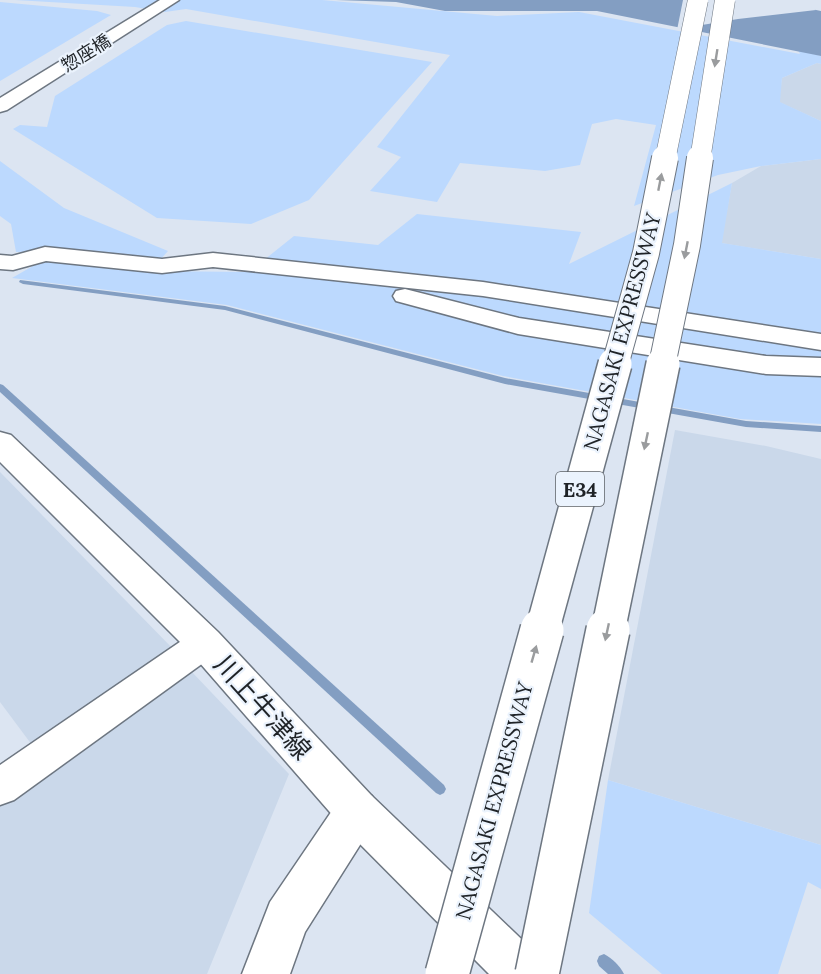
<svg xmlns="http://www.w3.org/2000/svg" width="821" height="974" viewBox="0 0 821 974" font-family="Lora,'Noto Sans JP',serif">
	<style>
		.built { fill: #cad8ea }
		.green { fill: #bcd9fe }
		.water { fill: #839ec2 }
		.pier { fill: #dce5f2 }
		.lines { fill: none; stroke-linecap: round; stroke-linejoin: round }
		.stream { fill: #839ec2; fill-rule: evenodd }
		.minor-casing { stroke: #6d7681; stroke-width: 3 }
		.tertiary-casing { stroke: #6d7681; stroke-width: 3 }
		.secondary-casing { stroke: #6d7681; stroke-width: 3 }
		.minor { fill: #fff; fill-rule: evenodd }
		.tertiary { fill: #fff; fill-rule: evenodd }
		.secondary { fill: #fff; fill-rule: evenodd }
		.motorway-bridge-far3-casing { stroke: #6d7681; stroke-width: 21; stroke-linecap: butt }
		.motorway-bridge-far2-casing { stroke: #6d7681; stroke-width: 28; stroke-linecap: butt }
		.motorway-bridge-far1-casing { stroke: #6d7681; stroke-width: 36; stroke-linecap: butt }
		.motorway-bridge-casing { stroke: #6d7681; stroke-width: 46; stroke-linecap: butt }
		.motorway-bridge-far3 { stroke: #fff; stroke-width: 20 }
		.motorway-bridge-far2 { stroke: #fff; stroke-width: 26 }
		.motorway-bridge-far1 { stroke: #fff; stroke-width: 33 }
		.motorway-bridge { stroke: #fff; stroke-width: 43 }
		.oneway { fill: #9a9c9e }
		.labels { text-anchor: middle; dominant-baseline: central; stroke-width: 4.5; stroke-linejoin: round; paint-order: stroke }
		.far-street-label { font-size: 18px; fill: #1f2327; stroke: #ebf3fd }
		.shield { fill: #ebf3fd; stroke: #5c6167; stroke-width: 1.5 }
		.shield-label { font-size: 20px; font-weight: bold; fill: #1f2327 }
		.street-label { font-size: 21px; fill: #1f2327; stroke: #ebf3fd }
		.near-street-label { font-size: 26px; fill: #1f2327; stroke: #ebf3fd }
	</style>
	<rect width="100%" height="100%" fill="#dce5f2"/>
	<g class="built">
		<path d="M817,63L821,64V121L779,102L782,78Z"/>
		<path d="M821,159V259L721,243L732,183L761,166Z"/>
		<path d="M675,430L766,446L821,459V845L608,780Z"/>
		<path d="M0,472L176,652L35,749L0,702Z"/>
		<path d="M191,671L289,774L207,974H0V803Z"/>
	</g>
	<g class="green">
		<path d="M15,0H322L497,16L579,12L800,54L798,50L821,56V64L817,63L782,78L780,102L821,121V159L761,166L718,175L634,206L656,125L616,119L592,124L580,165L545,171L460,163L437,202L370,191L401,157L377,147L450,55L186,9L165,12L135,7Z"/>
		<path d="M0,2L97,11L111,15L0,81Z"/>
		<path d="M186,21L432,62L309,200L251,224L157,218L13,129L20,125L47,127L55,96L167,25Z"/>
		<path d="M0,161L64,208L168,251L150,271L249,272L294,236L378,245L417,214L581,232L569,264L732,183L722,243L821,259V424L740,419L503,376L227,305L12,278L59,251L16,252L11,224L0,216Z"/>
		<path d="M608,780L821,845V889L808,882L778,974H662L589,913Z"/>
	</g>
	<path class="water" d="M336,0H768L821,11V56L597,11H445L396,2Z"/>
	<path class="pier" d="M683,0H782L810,6L816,10L738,19L684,28L685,32L677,30Z"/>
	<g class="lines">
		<g class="stream">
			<path d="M20,280L225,306L505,378L746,421L821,426V432L746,427L505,384L225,310L23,284L19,282Z"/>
			<path d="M0,384L3,385L444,785L446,789L444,793L440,795L436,793L0,392Z"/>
			<path d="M604,954C612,958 620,966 624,974H608L599,966L597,961L599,956Z"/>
		</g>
		<defs>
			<g id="minor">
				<path d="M160,0H179L7,110L0,112V98Z"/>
				<path d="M45,247L162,259L213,253L483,282L821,334V350L483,296L213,267L162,273L46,261L13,270L0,269V255L12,256Z"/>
				<path d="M405,289L519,318L766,356L821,358V376L766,374L518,334L396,301L393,296L396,291Z"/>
				<path d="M205,628L217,633L222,643L217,653L14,800L0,805V765L193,633Z"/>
			</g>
			<path id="tertiary" d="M357,790L372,796L379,811L372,826L305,932L290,974H242L270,902L342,796Z"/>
			<path id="secondary" d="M0,432L11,435L218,632L372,796L540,957L547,974H489L342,826L192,654L0,462Z"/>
		</defs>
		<use href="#minor" class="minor-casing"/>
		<use href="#tertiary" class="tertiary-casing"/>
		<use href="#secondary" class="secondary-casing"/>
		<use href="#minor" class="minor"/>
		<use href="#tertiary" class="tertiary"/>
		<use href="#secondary" class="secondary"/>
		<defs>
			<g id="motorway-bridge-far3">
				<path d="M665,160L698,0"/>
				<path d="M700,160L725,0"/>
			</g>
			<g id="motorway-bridge-far2">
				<path d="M615,365L646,253L665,158"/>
				<path d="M662,365L687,245L700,158"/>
			</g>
			<g id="motorway-bridge-far1">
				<path d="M542,631L615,364"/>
				<path d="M608,631L663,364"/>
			</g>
			<g id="motorway-bridge">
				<path d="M447,974L542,630"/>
				<path d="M537,974L608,630"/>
			</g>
		</defs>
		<use href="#motorway-bridge-far3" class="motorway-bridge-far3-casing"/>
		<use href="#motorway-bridge-far2" class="motorway-bridge-far2-casing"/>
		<use href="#motorway-bridge-far1" class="motorway-bridge-far1-casing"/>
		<use href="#motorway-bridge" class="motorway-bridge-casing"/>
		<use href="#motorway-bridge-far3" class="motorway-bridge-far3"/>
		<use href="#motorway-bridge-far2" class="motorway-bridge-far2"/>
		<use href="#motorway-bridge-far1" class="motorway-bridge-far1"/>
		<use href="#motorway-bridge" class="motorway-bridge"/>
	</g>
	<defs><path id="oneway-solid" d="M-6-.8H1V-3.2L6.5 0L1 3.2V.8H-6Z" transform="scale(1.5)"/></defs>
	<g class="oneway">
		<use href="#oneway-solid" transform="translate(716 58) rotate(99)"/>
		<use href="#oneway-solid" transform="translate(660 182) rotate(-79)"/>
		<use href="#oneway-solid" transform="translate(686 250) rotate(101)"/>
		<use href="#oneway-solid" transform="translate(646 441) rotate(102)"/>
		<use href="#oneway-solid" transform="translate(607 632) rotate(102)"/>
		<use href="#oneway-solid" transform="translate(534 654) rotate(-74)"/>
	</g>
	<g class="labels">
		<g class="far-street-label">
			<text transform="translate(86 53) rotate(-32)">惣座橋</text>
		</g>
		<rect class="shield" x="556" y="472" width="48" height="34" rx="4.5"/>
		<g class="shield-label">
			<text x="580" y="489">E34</text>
		</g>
		<g class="street-label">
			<text transform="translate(622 332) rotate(-75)">NAGASAKI EXPRESSWAY</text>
			<text transform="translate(494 801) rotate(-75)">NAGASAKI EXPRESSWAY</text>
		</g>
		<g class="near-street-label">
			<text transform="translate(263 707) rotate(48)">川上牛津線</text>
		</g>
	</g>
</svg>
